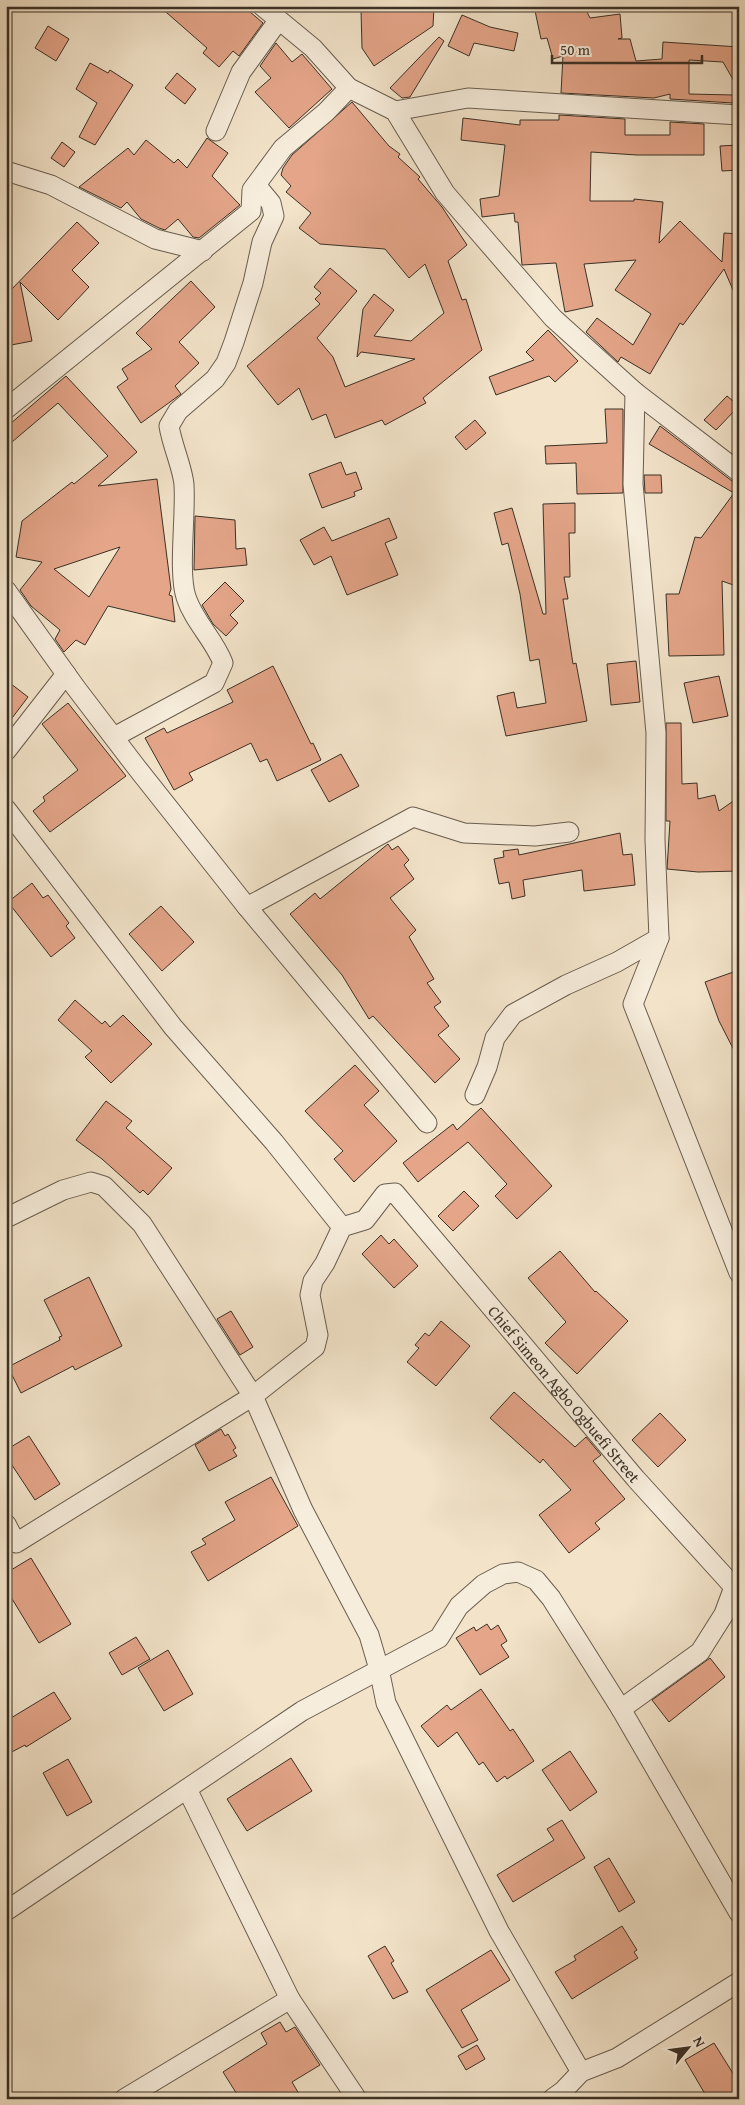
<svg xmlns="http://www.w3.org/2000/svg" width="745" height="2105" viewBox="0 0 745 2105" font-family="'Gentium Book Plus',serif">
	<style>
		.building { fill: #e4a589; stroke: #3b3026; fill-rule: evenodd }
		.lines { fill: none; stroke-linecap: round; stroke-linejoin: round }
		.street-casing { stroke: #695d4f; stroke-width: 21 }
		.street { stroke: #f7eddc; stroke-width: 19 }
		.labels { text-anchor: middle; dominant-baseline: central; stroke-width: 4; stroke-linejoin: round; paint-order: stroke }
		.street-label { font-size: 16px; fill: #3b3026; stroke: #f7eddc }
	</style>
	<rect width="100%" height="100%" fill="#f2e3c9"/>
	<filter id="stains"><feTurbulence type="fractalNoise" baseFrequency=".004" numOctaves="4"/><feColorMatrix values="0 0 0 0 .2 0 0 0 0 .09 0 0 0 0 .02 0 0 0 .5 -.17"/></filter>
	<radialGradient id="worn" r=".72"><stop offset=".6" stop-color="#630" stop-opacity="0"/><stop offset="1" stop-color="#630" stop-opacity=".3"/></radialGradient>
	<g class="building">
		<path d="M159,6H243L263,23L239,56L233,51L219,67L203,53L207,48Z"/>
		<path d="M408,6H434L433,26L374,66L362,48L361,10L408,9Z"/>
		<path d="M534,6H584L590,18L620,14L622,38L618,39H630L636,61L662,59L663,42L739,47V90L723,62L689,60V94L734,95L733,103L670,99V94L654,98L561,93L563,56L553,59L547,38L541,39Z"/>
		<path d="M462,15L490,27L518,33L514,51L474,43L469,56L448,46Z"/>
		<path d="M48,26L69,39L56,61L35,48Z"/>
		<path d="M439,37L444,41L410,97L402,98L390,88Z"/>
		<path d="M276,43L292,62L302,54L332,89L289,128L255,92L271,78L260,66Z"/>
		<path d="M90,63L108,73L110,70L133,85L95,145L79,137L97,103L76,89Z"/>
		<path d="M177,73L196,89L185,104L165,88Z"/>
		<path d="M352,102L389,146L400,154L398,157L420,177L418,179L442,207L467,245L448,261L462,300L466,299L482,350L423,398L426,403L385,425L382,420L335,438L326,414L312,420L299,388L278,405L247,366L320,304L315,299L321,293L314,287L330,268L357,291L317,338L333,357L345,387L415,359L361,352L357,357L363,309L374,294L394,310L374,336L411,341L444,313L425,264L409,278L385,249L320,244L299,228L311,213L286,192L291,186L281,175L283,168L292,155Z"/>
		<path d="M559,115L625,119V135H670V122L704,124V155H637L591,152L590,201H634V199L663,202L659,243L680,221L722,262L724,233L739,234V304L724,269L683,325L680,323L650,374L621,357L618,362L586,332L597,318L633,345L651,314L615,290L636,260L584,264L593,306L565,312L556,263L522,265L518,222H515L514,213L482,217L480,199L499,196L505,145L461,140L463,118L520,125V120H559Z"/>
		<path d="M207,138L228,153L212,176L240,205L199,238L193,237L178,219L165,230L159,228L141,219L127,202L121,208L79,187L128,148L134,155L146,140L174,163L178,159L187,168Z"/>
		<path d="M62,142L75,152L64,167L51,158Z"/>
		<path d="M739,145V170L722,171L720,146Z"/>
		<path d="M77,222L99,243L72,270L89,287L58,320L20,282L32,341L6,346V295Z"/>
		<path d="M191,281L215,307L179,342L199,363L175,386L181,394L141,423L117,387L128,379L122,369L152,349L136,333Z"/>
		<path d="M548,330L578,361L555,382L549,376L496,395L489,377L534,360L526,352Z"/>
		<path d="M66,376L137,452L98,486L157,479L171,589L169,595L172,596L175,622L108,606L85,645L76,640L64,652L55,639L60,630L31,606L20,590L42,562L16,557L22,521L72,482L74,484L108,456L58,403L12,442L6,436V430L11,425L10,424ZM120,547L89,597L54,569Z"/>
		<path d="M727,396L739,406L716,430L704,420Z"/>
		<path d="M605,409H623V493L577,494L576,463L546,464L545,446L607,443Z"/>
		<path d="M475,420L486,433L466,450L455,437Z"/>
		<path d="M660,426L732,481L739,483V587L722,581L724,655L669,656L666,594H679L695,537L701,538L734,493L649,444Z"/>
		<path d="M341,462L346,475L356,472L362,489L354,492L355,496L322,508L309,474Z"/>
		<path d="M644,475H661L662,493H645Z"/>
		<path d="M575,503V533H569L570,577H564L568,599H563L573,664L576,663L587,721L506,736L497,696L514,692L517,708L546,703L539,659L530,661L520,594L508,543L502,545L494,513L512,508L543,614H546L543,504Z"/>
		<path d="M195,516L235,520L236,549L245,548L247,565L194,570Z"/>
		<path d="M389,518L397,538L385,543L398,575L347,595L331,556L314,565L300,540L324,527L332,541Z"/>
		<path d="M225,582L244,601L230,615L238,623L226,636L213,624L202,605Z"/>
		<path d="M636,661L640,702L611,705L607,664Z"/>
		<path d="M273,666L311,744L313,743L321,760L277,781L267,759L260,762L251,743L189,773L193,780L174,790L145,738L164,728L167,733L233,702L227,690Z"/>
		<path d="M719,676L728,716L693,723L684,683Z"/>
		<path d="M6,680L28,697L6,726Z"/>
		<path d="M68,703L126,776L50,832L33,811L45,801L43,797L78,770L42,724Z"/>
		<path d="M666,723H681L682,784L697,783L698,799L715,795L719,811L739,797V871L698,872L667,869L670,821H666Z"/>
		<path d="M341,754L359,786L329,802L311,770Z"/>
		<path d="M620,833L623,855L632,854L635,885L584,891L582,870L523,880L525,896L512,899L509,882L499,884L494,859L504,857L503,851L518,849L519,855Z"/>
		<path d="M388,844L392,850L398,846L409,860L404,865L414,879L390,898L416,930L409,937L434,979L427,983L441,1002L434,1007L449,1026L438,1035L460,1059L435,1083L373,1016L369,1019L342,975L290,914L315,893L320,899Z"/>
		<path d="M32,883L43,898L48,895L69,923L66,926L75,938L51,957L8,902Z"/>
		<path d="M161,906L194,942L162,971L129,934Z"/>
		<path d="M739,970V1060L719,1021L705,982Z"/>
		<path d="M75,1000L102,1024L105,1021L110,1027L123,1015L152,1044L111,1083L85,1057L92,1051L58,1020Z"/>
		<path d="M355,1065L379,1091L364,1105L397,1141L354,1182L334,1159L343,1151L305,1111Z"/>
		<path d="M106,1101L132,1121L126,1128L172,1168L148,1195L143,1190L140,1193L102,1159L76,1140Z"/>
		<path d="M481,1108L552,1186L517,1219L495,1196L507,1184L468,1142L418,1182L403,1163L453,1124L457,1130Z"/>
		<path d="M464,1191L479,1206L453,1231L438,1216Z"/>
		<path d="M381,1235L389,1244L394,1239L418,1266L394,1288L362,1254Z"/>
		<path d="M560,1251L595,1292L596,1291L628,1321L577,1374L545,1343L566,1322L528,1278Z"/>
		<path d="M89,1277L122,1346L75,1370L73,1366L21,1393L8,1367L60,1340L59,1337L62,1336L44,1300Z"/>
		<path d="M231,1311L253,1347L240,1355L217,1319Z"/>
		<path d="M441,1321L470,1346L436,1386L407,1362L419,1348L415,1345L425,1333L429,1336Z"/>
		<path d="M514,1392L575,1447L586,1437L601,1455L593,1461L625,1499L595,1523L600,1529L569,1553L539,1515L571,1490L543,1459L540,1463L490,1418Z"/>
		<path d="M660,1413L686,1440L658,1467L632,1440Z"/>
		<path d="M221,1429L225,1436L228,1434L236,1448L233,1450L237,1456L209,1471L195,1445Z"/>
		<path d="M29,1436L60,1484L35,1500L6,1456V1450Z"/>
		<path d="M271,1477L298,1526L208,1581L191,1552L206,1544L202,1539L235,1520L225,1502Z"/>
		<path d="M31,1558L71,1624L39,1643L6,1589V1573Z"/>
		<path d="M487,1624L491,1630L498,1625L507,1641L501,1645L509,1657L480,1675L456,1638L474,1627L476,1631Z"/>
		<path d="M136,1637L150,1659L122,1675L109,1653Z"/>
		<path d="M168,1650L193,1694L164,1711L138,1668Z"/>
		<path d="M710,1658L725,1677L669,1722L652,1700Z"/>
		<path d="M481,1689L510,1731L513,1729L534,1761L507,1779L505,1776L497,1782L483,1762L479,1765L457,1732L438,1747L421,1726L447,1705L451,1710Z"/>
		<path d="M54,1692L71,1719L26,1747L25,1745L6,1755V1721Z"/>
		<path d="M570,1751L597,1792L570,1811L542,1770Z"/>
		<path d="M291,1758L312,1791L247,1831L227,1799Z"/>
		<path d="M68,1759L92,1802L67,1816L43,1773Z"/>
		<path d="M562,1820L585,1858L513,1902L497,1875L554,1840L547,1829Z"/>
		<path d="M609,1858L635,1902L619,1912L594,1867Z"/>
		<path d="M622,1926L637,1950L634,1952L638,1958L572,1999L555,1972L576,1960L574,1956Z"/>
		<path d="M385,1946L394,1961L391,1963L408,1992L393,1999L368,1956Z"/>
		<path d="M491,1950L510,1980L461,2010L478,2040L462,2048L426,1990Z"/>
		<path d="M280,2022L286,2032L295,2027L320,2065L292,2082L302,2099H240L223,2072L267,2044L261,2033Z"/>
		<path d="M714,2043L739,2083V2099H708L685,2060Z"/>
		<path d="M477,2045L485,2059L466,2070L458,2056Z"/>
	</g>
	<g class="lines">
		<defs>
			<g id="street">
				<path d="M262,6L313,48L349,88L395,111L445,193L553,318L635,392L739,472"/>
				<path d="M395,111L468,98L739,115"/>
				<path d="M216,131L241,72L278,21"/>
				<path d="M6,171L51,185L155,239L203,251"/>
				<path d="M635,392L633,484L656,733L655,840L659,938L633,1004L739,1273"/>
				<path d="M6,409L251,211L252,190L283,148L326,112L349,88"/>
				<path d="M6,590L76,688L137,768L247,907L427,1123"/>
				<path d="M114,737L214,683L223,663C214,639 194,622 186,597C178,572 186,515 184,485C183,469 172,445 169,426L178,411L215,379L226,363L234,342L253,283L262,242L274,216L271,203L256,185"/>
				<path d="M6,751L66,674"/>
				<path d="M6,809L173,1027L274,1142L342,1227"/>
				<path d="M247,907L413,817L464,833L535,836L569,832"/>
				<path d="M475,1095L487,1067L495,1038L513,1014L566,985L617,962L659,938"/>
				<path d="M6,1218L63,1190L91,1182L104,1186L142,1224L253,1396L303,1510L369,1635L379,1669L386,1703L499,1931L581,2072"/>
				<path id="s1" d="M6,1524L16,1543L253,1396L315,1347L318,1335L310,1295L313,1281L325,1263L342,1227L365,1220L385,1194L395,1193L636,1479L734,1587L739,1588"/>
				<path d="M621,1709L700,1652L724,1614L734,1587"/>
				<path d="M187,1789L290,1999L357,2099"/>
				<path d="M6,1911L302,1711L439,1638L459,1606L484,1584L503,1574L518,1572L536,1580L551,1598L621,1709L739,1913"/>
				<path d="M124,2099L290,1999"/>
				<path d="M552,2099L563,2091L581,2072L617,2058L739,1982"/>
			</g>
		</defs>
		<use href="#street" class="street-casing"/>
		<use href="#street" class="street"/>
	</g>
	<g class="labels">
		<g class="street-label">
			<text stroke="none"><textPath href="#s1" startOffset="838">Chief Simeon Agbo Ogbuefi Street</textPath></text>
		</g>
	</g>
	<rect width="745" height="2105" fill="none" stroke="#f2e3c9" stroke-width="25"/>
	<rect x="8" y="8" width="730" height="2090" fill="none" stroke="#3b3026" stroke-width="2.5"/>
	<rect x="12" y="12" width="720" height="2080" fill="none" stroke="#3b3026"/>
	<g transform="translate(688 2048) rotate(61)" stroke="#f7eddc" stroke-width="4" paint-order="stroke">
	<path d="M0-4L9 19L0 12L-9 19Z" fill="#3b3026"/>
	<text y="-8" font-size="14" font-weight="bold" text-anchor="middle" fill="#3b3026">N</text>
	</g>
	<path d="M552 55v8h150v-8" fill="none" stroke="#3b3026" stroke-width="2.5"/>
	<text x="560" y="55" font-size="15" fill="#3b3026" stroke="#f7eddc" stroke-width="4" paint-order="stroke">50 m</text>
	<rect width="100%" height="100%" filter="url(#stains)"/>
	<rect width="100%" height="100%" fill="url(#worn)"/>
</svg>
